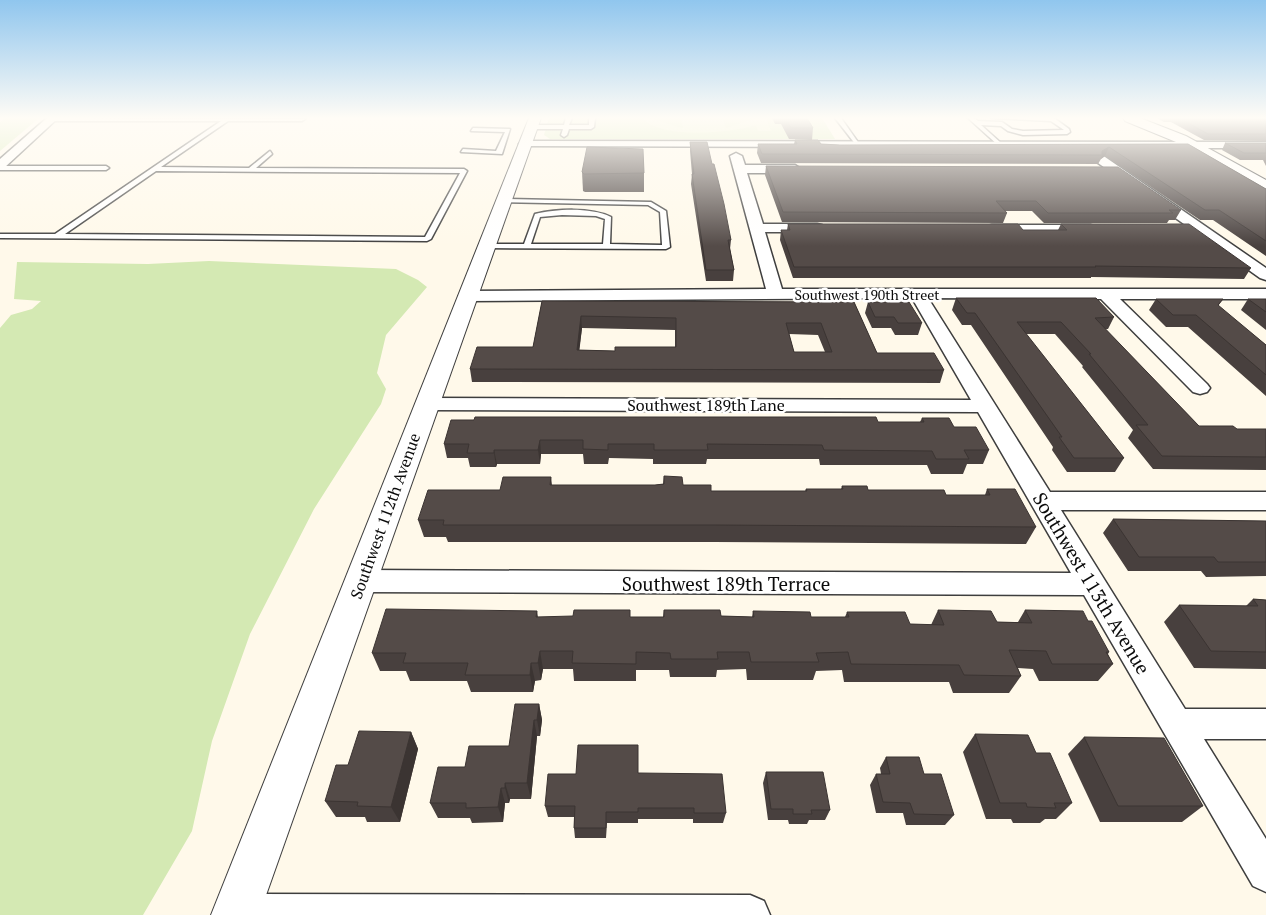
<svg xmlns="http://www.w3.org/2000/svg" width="1266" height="915" viewBox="0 0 1266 915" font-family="'PT Serif',serif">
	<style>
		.green { fill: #d4e9b3 }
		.pitch { fill: #e5f0c5 }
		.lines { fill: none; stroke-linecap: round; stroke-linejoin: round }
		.service-casing { stroke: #3e3e3e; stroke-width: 3 }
		.minor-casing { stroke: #3e3e3e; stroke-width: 3 }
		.tertiary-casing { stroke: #3e3e3e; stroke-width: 2 }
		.service { fill: #fff; fill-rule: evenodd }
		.minor { fill: #fff; fill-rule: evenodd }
		.tertiary { fill: #fff; fill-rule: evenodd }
		.wall { fill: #48403e; fill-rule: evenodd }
		.shaded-wall { fill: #3b3432 }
		.building { fill: #544b48; stroke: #3b3432; fill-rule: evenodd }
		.labels { text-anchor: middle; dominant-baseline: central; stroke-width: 5; stroke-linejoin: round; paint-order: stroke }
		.far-street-label { font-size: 14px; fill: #0b0b0b; stroke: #fff }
		.street-label { font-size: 16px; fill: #0b0b0b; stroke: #fff }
		.near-street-label { font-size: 19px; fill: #0b0b0b; stroke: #fff }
	</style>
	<rect width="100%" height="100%" fill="#fff9ea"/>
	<g class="green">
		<path d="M5,118H39L0,151V122Z"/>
		<path d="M549,118H822L835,139H550L544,135Z"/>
		<path d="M209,261L396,269L418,280L427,287L386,335L377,373L386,389L381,404L314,509L250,634L212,741L192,831L143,915H0V328L11,315L32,309L41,301L14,299L17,262L148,264Z"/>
	</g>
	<path class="pitch" d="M642,118C656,118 668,125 683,128L682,120H723L726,128C741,124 750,118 766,118L771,131H758L756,125C730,133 663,140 642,118Z"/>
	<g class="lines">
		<defs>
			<g id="service">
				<path d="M51,118L305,119L302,121H228L161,167L249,168L270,151L272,154L256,168L464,169L467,171L431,239L427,241L0,238V234H55L221,121H53ZM156,171L460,173L425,237L65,234Z"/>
				<path d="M566,118H572L569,125H589V118H595L594,127L591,129H569L567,135L564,137L561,135L563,129H531L528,127L531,125H564Z"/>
				<path d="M835,118H841L860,145H856Z"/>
				<path d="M968,118H974L978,121L1002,122L1012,129L1023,131L1064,130L1051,121L992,118H1054L1069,129L1070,132L1067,134L1023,135L1008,131L1001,126L981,125L1001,143L999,146Z"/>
				<path d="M473,128L510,129L502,154L461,152L463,149L496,151L505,132L471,131Z"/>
				<path d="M0,166H106L109,168L106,170H0Z"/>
				<path d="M503,199L651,202L666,211L670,247L666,249L484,248V244H524L535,214C557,209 590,207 611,217L610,244L662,245L660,212L648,205L501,202L500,201ZM562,215L596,216L605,219L603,244H531L540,217Z"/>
			</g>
			<g id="minor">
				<path d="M47,118H58L4,168L0,169V159Z"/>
				<path d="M525,141L1266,142V148H1092L1266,268V280L1260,278L1077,148L521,146L519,144L521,142Z"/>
				<path d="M736,153L742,156L745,165H795L801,169L795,173H747L763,224H817L822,225L824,228L822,231L817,232H765L782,289H1266V299H1120L1207,384L1210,388L1207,392L1200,394L1193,392L1101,299L928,298L1050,492H1266V510H1061L1185,709H1266V739H1204L1266,839V892L1253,886L1084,595L361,592L351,589L348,581L351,573L361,570L1071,573L978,412L426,410L419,408L416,404L419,400L426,398L971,400L912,298L467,301L461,300L459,296L461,292L467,291L766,289L730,156Z"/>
				<path d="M992,225H1090L1095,226L1097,229L1095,232L1090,233L987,232L985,229L987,226Z"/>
				<path d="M236,894L750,895L764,901L770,915H217L222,899Z"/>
			</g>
			<g id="tertiary">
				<path d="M529,118H541L259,915H211Z"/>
				<path d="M1123,118H1140L1186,136L1266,180V191L1176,142L1125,121Z"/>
			</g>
		</defs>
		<use href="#service" class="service-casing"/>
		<use href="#minor" class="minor-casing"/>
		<use href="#tertiary" class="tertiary-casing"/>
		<use href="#service" class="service"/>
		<use href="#minor" class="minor"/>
		<use href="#tertiary" class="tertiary"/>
	</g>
	<g class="wall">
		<path d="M772,118H807L813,128L812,140L789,139L781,124H775Z"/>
		<path d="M1157,118H1266V141L1204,140L1171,122H1164Z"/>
		<path d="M795,140L821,144L840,145L1188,144L1266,189V256L1213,220H1200L1105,156L1101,159L1098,164L761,163L757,153L758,144H794Z"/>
		<path d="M690,142L731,240L730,249L734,270L733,281H706L691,184L692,174L690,151Z"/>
		<path d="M1225,143H1266V166L1263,160H1240L1222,150Z"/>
		<path d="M766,166L1181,210L1175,220H1169L1167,223H1044L1032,211H1005L1007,213L1003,223L782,222L765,175Z"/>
		<path d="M582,172L644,173V192H585L583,191Z"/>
		<path d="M788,224L1023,230H1058L1061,224L1251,268L1244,279L1091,277V278H793L780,240L781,230H787Z"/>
		<path d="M956,298L1114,317L1108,329H1105L1199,426L1237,429H1266V470L1153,469L1128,438L1133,430L1082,367L1083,366L1055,334H1026L1124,458L1115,472H1067L1052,450L1053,447L971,325H962L952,310Z"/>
		<path d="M1156,299H1223L1218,306L1266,345V396L1188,327H1166L1149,310Z"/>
		<path d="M1248,299H1266V330L1241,310Z"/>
		<path d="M542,301L854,302L877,353L944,370L940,383L472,382L470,369L533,347ZM582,328L675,330V347L615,351L579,350ZM789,334L818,335L825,352H794Z"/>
		<path d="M868,302L922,323L918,335H895L891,328H872L865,313Z"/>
		<path d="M922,418L954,427L989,450L983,464H967L963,474H931L927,465H820L819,459H707L706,464H653V459L609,458L608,464H584L583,454H541L540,464H497L496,467H470L468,458H447L444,444L878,422H920Z"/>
		<path d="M664,476L683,485L711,491H805L806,489H841L842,486L868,490L946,495H985L987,489L1036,527L1026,544L713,542H448L446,537H424L418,520L500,490L551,477L552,485H655L663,484Z"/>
		<path d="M1113,519L1266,521V576L1206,577L1201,571H1128L1103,533Z"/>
		<path d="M1253,599L1266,600V669L1194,668L1164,622L1179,605L1246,606Z"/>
		<path d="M664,610L721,616L752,617L753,611L811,617H845L847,612L910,624L931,625L938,610L997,622H1018L1025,610L1088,621L1109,652L1108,654L1113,664L1098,681H1039L1033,669L1018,668L1021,676L1009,693H953L949,682H844L842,670L816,671L813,680H747L746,669L717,670L716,677H670L669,670H636V681H574L573,669H543L541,680L535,681L533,692H471L467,681H410L406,671H380L372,653L537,611L538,617H663Z"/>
		<path d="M539,704L542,720L540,736H537L531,799H510L509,803H505L503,822L472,823L470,818H438L430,803L465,767L509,746Z"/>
		<path d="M411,732L418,749L400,822H367L365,817H336L325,801L348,765Z"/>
		<path d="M975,734L1036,753L1072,803L1056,819H1045L1040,823H1013L1011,819H986L963,752Z"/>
		<path d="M1084,737L1203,806L1182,822H1100L1068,754Z"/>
		<path d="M886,757L924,774L954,815L945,825H906L903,813H876L870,785L876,774H881L880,768Z"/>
		<path d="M766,772L830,810L825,820H809L807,824H789L788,820H768L763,783Z"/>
		<path d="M638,773L726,813L723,823H693V819H638V823H607L606,838H575L574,828V817H548L545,806Z"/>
	</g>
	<g class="shaded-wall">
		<path d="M1109,147L1105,156L1101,159L1102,155V151Z"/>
		<path d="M581,316L582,328L578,362L577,350Z"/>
		<path d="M540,440L541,454L540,464L538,450Z"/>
		<path d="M494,450L497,464L496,467L494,453Z"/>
		<path d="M540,651L543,669L541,680L538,663Z"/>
		<path d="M531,663L535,681L533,692L530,675Z"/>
		<path d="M539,704L542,720L540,736L537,720Z"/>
		<path d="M534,720L537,736L531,799L527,783Z"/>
		<path d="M411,732L418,749L400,822L391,807Z"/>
		<path d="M505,783L510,799L509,803L505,788Z"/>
		<path d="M501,788L505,803L503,822L498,807Z"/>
	</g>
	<g class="building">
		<path d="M785,118H807L813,128H791Z"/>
		<path d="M1179,118H1266V134H1208Z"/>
		<path d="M795,140H818L821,144L840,145L1188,144L1266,189V241L1219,210H1205L1109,147L1102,151V155L762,154L758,144H797Z"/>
		<path d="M690,142H707L712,164H714L724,204L731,240H728L734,270H706L692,174H694Z"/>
		<path d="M1225,143H1266V153H1244Z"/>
		<path d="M587,147L643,149L644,173L584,174L582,172Z"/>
		<path d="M766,166L1118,167L1181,210H1169L1173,213H1048L1036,201H996L1007,213L783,212Z"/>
		<path d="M788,224H1018L1023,230H1067L1061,224H1189L1251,268L1095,266L1096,267H794L781,230H790Z"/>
		<path d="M956,298H1096L1114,317L1095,318L1199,426H1233L1237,429H1266V457L1162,456L1136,425H1148L1089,354H1091L1061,322H1017L1124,458H1074L1059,437H1062L975,313H967Z"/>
		<path d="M1156,299H1223L1218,305L1266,345V375L1196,315H1173Z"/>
		<path d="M1248,299H1266V312Z"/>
		<path d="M542,301L854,302L877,353H934L944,370L470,369L477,347H533ZM581,316L676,318V347H615V351L577,350ZM786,323H821L832,352H794Z"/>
		<path d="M868,302H909L922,323H898L894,317H875Z"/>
		<path d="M475,417H876L878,422H924L922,418H949L954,427H976L989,450H964L969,459H936L932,451L824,450L822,445L707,444L708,450H654V444H608V450L583,449V440H540L538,450H494V453H467L469,444H444L451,420H474Z"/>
		<path d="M664,476L682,477L683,485H711V491H807L806,489H843L842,486H867L868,490H944L946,495H990L987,489H1015L1036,527L715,525H443L444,520H418L428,490H500L503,477H551L550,485H655L664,484Z"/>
		<path d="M1113,519L1266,521V562H1218L1214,557H1139Z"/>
		<path d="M1253,599L1266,600V652L1211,651L1179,605L1258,606Z"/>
		<path d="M386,609L537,611L536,617L573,616L574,610H630V617H664V610H720L721,616L754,617L753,611L810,612L811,617H849L847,612H905L910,624L944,625L938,610L991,611L997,622L1032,623L1025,610L1083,611L1088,621H1092L1109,652H1106L1113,664H1052L1046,651L1009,650L1021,676L964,675L959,665L851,664L848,652L816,653L819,662H751L749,652H717L718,659H671L670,653L636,652V664L572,663L573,651H540L538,663H531L530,675H465L468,663H403L406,653H372Z"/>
		<path d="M515,704H539L537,720H534L527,783H505V788H501L498,807L466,808V803H430L438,767H465L469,746H509Z"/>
		<path d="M359,731L411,732L391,807L357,806L358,802L325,801L336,765H348Z"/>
		<path d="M975,734L1028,735L1036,753H1050L1072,803H1054L1056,808L1027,807L1026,803H1000Z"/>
		<path d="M1084,737L1164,738L1203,806H1118Z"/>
		<path d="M578,745H638V773L722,774L726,813H694V808H638V812H606V828H574L575,806H545L548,774H576Z"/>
		<path d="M886,757H919L924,774H941L954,815L914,814L910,803L883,802L876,774H890Z"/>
		<path d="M766,772H823L830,810H811L812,814H793V809H771Z"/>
	</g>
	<linearGradient id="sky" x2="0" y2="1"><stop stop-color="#90c6ee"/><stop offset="0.48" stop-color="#fffcf6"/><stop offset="1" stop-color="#fffcf6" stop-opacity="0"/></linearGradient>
	<rect width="1266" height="246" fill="url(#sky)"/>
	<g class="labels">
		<g class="far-street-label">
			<text x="867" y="294">Southwest 190th Street</text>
		</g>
		<g class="street-label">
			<text x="706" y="405">Southwest 189th Lane</text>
			<text transform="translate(385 516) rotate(-70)">Southwest 112th Avenue</text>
		</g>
		<g class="near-street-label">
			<text x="726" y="583">Southwest 189th Terrace</text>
			<text transform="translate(1092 583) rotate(59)">Southwest 113th Avenue</text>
		</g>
	</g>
</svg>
